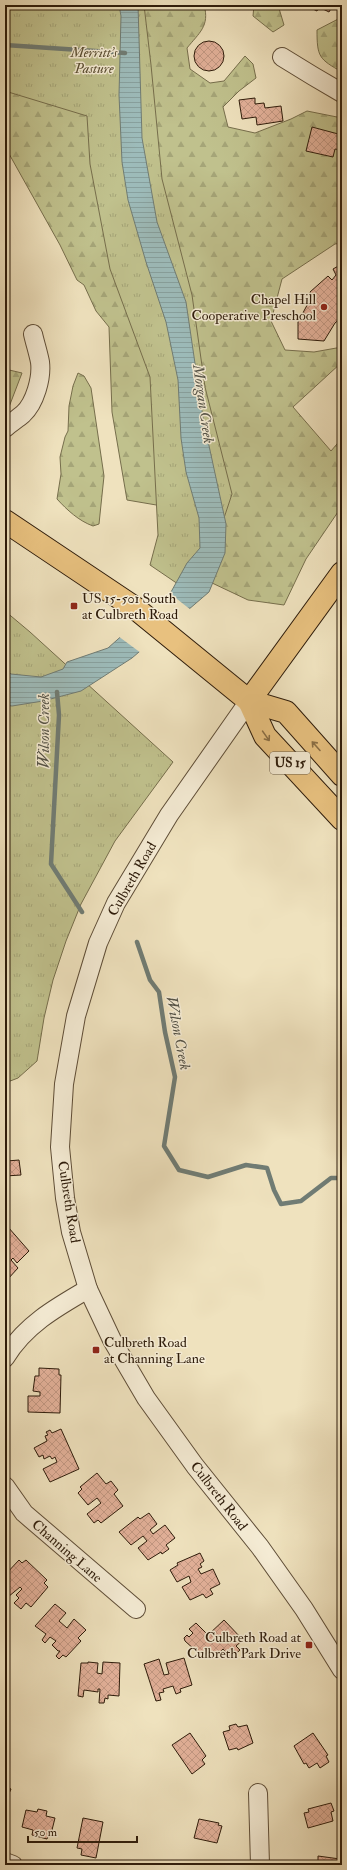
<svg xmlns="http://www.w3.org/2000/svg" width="347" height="1870" viewBox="0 0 347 1870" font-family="'IM FELL Double Pica',serif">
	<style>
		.forest { fill: url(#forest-firs); stroke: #766e4c }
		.park { fill: url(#park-tufts); stroke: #766e4c }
		.water { fill: url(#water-rules); stroke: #707c74 }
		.pier { fill: #efe2be }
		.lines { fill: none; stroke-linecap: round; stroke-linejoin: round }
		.stream { stroke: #707c74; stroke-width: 4.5 }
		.building { fill: url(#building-cross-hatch); stroke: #2d1b0a }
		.minor-casing { stroke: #5e4d37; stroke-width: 20 }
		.major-casing { stroke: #2d1b0a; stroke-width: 24 }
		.highway-casing { stroke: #2d1b0a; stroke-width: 24 }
		.minor { stroke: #f5ecd5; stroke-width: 18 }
		.major { stroke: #e8c17f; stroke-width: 22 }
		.highway { stroke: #e8c17f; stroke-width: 22 }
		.oneway { stroke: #8a6e44 }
		.poi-dot { fill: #8f2418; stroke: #f5ecd5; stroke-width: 1.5 }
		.labels { text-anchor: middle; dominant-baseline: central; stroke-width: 3; stroke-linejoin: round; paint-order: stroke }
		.shield { fill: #f5ecd5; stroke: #695a47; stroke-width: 1 }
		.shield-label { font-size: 13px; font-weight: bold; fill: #2d1b0a }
		.park-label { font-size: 14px; font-style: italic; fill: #594d31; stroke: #f5ecd5 }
		.poi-label { font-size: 14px; fill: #2d1b0a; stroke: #f5ecd5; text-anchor: end }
		.street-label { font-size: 14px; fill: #2d1b0a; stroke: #f5ecd5 }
		.water-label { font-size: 15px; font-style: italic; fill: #545348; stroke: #f5ecd5 }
	</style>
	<defs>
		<pattern id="forest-firs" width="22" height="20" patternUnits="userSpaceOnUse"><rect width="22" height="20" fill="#c0c18d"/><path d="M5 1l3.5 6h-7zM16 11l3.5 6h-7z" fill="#a5a578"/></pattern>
		<pattern id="park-tufts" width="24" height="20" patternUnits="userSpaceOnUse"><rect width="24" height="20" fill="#c0c18d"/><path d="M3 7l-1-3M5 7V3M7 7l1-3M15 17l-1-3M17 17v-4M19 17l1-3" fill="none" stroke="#a5a578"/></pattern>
		<pattern id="water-rules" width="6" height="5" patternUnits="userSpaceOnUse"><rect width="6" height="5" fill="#9dbcbb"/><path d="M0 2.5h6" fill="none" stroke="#88a19f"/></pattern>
		<pattern id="building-cross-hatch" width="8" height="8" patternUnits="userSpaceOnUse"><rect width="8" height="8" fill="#e3b19a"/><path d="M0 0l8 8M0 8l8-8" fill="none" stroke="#c39883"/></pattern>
	</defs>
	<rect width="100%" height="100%" fill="#efe2be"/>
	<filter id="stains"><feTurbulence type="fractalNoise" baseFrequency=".005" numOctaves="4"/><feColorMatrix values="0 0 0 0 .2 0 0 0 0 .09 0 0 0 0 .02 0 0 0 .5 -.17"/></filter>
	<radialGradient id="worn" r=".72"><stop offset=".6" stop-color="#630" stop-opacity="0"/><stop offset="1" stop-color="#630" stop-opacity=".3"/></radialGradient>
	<g class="forest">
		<path d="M86,5H204C210,26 199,33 187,48L190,69L210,83L224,81L245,56L253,64L256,78L239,91L223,107L228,127L255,133L291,119L307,111L342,118V243L335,244L282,279L271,321L285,350L314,352L342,347L341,363L293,407L331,451L342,438V506L306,559L284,605L248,600L172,564L168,507L127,500L112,412L109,327L96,311L84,285L77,280L60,245L8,152L5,151V30Z"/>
		<path d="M254,5H278L284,25L273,32L253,16Z"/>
		<path d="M342,17V42L338,50L342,59V72C319,59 317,57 317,30Z"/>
		<path d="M5,369L22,373L9,407L5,412Z"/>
		<path d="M78,373L84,376L91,388L104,476L99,524L93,526C79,521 67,510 57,499L61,474L60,457L65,437L68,431L69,406L73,386Z"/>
	</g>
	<g class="park">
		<path d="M5,5H144L151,65L162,179L192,295L205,387L232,494L215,545L200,599L150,565L158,535L150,377L110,269L90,164L87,116L5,91Z"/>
		<path d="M5,611L30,632L173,762L115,841L81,904L66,941L53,980L44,1018L37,1061L18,1078L5,1083Z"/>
	</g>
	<path class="water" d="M119,5H138L142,138L157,222L186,302L203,418L226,524L225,553L209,592L132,658L81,691L43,701L12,706L5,705V670L11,674L41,677L63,669L67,662L108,648L171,592L187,563L200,548L199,518L186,472L181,438L178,380L166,322L146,262L128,200L122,162L119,95L121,16Z"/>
	<path class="pier" d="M168,592L191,610L141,653L118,636Z"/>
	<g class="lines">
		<g class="stream">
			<path d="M5,45L125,53"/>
			<path d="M57,692L59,715L51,864L82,912"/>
			<path d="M137,942L150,980L159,992L165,1032L175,1077L164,1146L179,1170L208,1177L246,1165L267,1168L274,1190L281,1204L301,1201L331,1178H342"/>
		</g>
	</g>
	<g class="building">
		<path d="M308,5H333L329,12L319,7L317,11L307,6Z"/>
		<circle cx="209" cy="56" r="15"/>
		<path d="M255,98V104L264,103L265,108L281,106L283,121L257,125L256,117L242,119L239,100Z"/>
		<path d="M312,127L342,135V150L335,149L333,157L306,151Z"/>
		<path d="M342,264V317L335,323L324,341L298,339V322L312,296L310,292L328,276L332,280L336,275L333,269Z"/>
		<path d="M5,1153H7V1161L19,1160L21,1175L5,1176Z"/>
		<path d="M8,1227L29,1251L17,1263L13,1258L11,1260L18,1268L7,1280L5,1278V1230Z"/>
		<path d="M39,1368L59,1369V1375H61L60,1413L28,1412V1396H40V1392L33,1391L35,1376H39Z"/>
		<path d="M61,1429L79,1469L50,1482L43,1469L57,1462L55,1457L52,1459L50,1456L44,1459L43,1455L39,1457L34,1448L47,1441L45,1436L48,1435L46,1432L50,1430L52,1433Z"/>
		<path d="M97,1473L106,1484L111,1481L118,1490L114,1494L123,1506L101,1523L98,1520L94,1523L87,1514L101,1503L97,1498L88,1505L78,1493L82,1489L80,1487Z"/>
		<path d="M149,1513L157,1524L150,1530L153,1534L165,1525L175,1538L166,1545L169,1549L162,1554L161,1552L148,1560L138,1548L147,1541L143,1536L131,1545L119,1532L138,1517L140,1519Z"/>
		<path d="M200,1553L204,1561L200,1564L202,1567L198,1569L201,1574L213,1569L220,1584L210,1589L213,1594L206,1598L203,1594L190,1600L182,1587L191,1582L189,1576L177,1582L170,1570L178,1565L177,1563Z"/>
		<path d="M19,1560L22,1563L26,1560L47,1580L44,1583L48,1587L31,1607L26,1603L21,1609L14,1603L19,1598L16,1595L22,1589L20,1587L8,1597L5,1594V1575Z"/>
		<path d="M55,1604L66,1613L59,1621L67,1628L74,1619L86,1630L78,1638L81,1641L66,1657L63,1655L59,1659L56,1656L60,1651H58L52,1645L56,1641L50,1637L45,1643L42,1640L46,1634L35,1626Z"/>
		<path d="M224,1620L243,1640L236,1646L240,1650L231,1658L223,1649L216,1656L212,1652L205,1659L185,1641L184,1638L187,1635L189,1637L193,1633L189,1629L196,1623L208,1635Z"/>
		<path d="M184,1658L192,1685L180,1689L181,1692L176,1694L173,1686L163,1689L164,1692L159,1693L161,1700L156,1701L144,1664L159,1659L164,1675L169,1674L166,1663Z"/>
		<path d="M88,1662L98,1663L97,1673L102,1674L103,1662L120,1663L119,1696L108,1695V1699L105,1698L104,1703H99L100,1689H98V1692L84,1690L83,1697L78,1696L81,1663H88Z"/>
		<path d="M236,1724L238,1727L247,1725L253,1743L238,1750L237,1748L229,1750L223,1732L230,1730L229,1726Z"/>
		<path d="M190,1733L206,1756L202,1760L205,1764L192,1774L172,1745Z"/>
		<path d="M313,1733L328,1755L326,1756L329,1762L320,1768L317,1763L309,1768L306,1763L304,1764L294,1746Z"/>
		<path d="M5,1786L11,1789L5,1803Z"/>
		<path d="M331,1803L334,1811L331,1812L333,1821L308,1828L304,1813L309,1812L308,1809Z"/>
		<path d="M38,1809L47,1811L46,1816L55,1818L51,1834H49L47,1839L32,1835L33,1830L22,1827L26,1810L37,1812Z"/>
		<path d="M83,1818L103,1822L96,1858L81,1855L82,1849L77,1848Z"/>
		<path d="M199,1819L219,1823L218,1825L222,1826L217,1843L194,1838Z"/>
		<path d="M318,1856L340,1859L339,1865H318Z"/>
	</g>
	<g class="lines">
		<defs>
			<g id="minor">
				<path d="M282,57L313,76L342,93"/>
				<path d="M5,428C11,423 17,419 23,414C35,403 42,378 40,362C38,352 35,343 33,334"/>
				<path d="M249,701L169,815L116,903L98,943L76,1016L64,1084L60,1147L65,1198L71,1232L88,1289L112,1340L146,1398L195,1466L260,1547L304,1609L342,1670"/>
				<path d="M5,1358C24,1326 55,1308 88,1289"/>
				<path d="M5,1486L24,1513L136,1609"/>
				<path d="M258,1793L260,1865"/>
				<path d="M5,1862L13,1865"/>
			</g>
			<path id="major" d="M249,701L342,573"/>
			<g id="highway">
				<path d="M5,521L135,608L249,701L286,712L342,775"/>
				<path d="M249,701L265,736L342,819"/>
			</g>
		</defs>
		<use href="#minor" class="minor-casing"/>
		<use href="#major" class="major-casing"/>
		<use href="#highway" class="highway-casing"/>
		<use href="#minor" class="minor"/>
		<use href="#major" class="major"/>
		<use href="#highway" class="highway"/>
	</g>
	<defs><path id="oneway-shaft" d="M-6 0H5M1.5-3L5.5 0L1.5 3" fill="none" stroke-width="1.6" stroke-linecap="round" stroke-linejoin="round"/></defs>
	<g class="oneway">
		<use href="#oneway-shaft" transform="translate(266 736) rotate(55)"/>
		<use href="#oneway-shaft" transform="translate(316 746) rotate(-132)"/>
	</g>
	<g class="poi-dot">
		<circle cx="324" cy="307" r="4"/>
		<rect x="70" y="602" width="8" height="8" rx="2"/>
		<rect x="92" y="1346" width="8" height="8" rx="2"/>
		<rect x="305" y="1641" width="8" height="8" rx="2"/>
	</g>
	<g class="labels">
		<rect class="shield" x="270" y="752" width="40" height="22" rx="3"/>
		<g class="shield-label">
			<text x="290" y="763">US 15</text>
		</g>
		<g class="park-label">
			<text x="94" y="52">Merritt's<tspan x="94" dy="16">Pasture</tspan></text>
		</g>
		<g class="poi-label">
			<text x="316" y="299">Chapel Hill<tspan x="316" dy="16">Cooperative Preschool</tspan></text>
			<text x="82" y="598" text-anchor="start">US 15-501 South<tspan x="82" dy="16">at Culbreth Road</tspan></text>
			<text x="104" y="1342" text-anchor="start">Culbreth Road<tspan x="104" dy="16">at Channing Lane</tspan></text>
			<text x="301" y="1637">Culbreth Road at<tspan x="301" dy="16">Culbreth Park Drive</tspan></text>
		</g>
		<g class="street-label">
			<text transform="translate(132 879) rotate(-60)">Culbreth Road</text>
			<text transform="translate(69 1202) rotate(81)">Culbreth Road</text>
			<text transform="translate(219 1496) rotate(52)">Culbreth Road</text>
			<text transform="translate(67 1551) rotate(41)">Channing Lane</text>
		</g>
		<g class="water-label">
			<text transform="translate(203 404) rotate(82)">Morgan Creek</text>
			<text transform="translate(44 731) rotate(-90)">Wilson Creek</text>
			<text transform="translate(178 1033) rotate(79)">Wilson Creek</text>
		</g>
	</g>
	<rect width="347" height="1870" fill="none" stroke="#efe2be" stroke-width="20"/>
	<rect x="6" y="6" width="335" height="1858" fill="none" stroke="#2d1b0a" stroke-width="2"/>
	<rect x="10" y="10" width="327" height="1850" fill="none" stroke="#2d1b0a"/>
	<path d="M28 1836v6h109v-6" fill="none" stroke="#2d1b0a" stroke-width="2"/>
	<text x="34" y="1836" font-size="12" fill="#2d1b0a" stroke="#f5ecd5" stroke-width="3" paint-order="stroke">50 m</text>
	<rect width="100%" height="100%" filter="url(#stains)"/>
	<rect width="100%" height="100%" fill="url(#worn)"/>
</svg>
